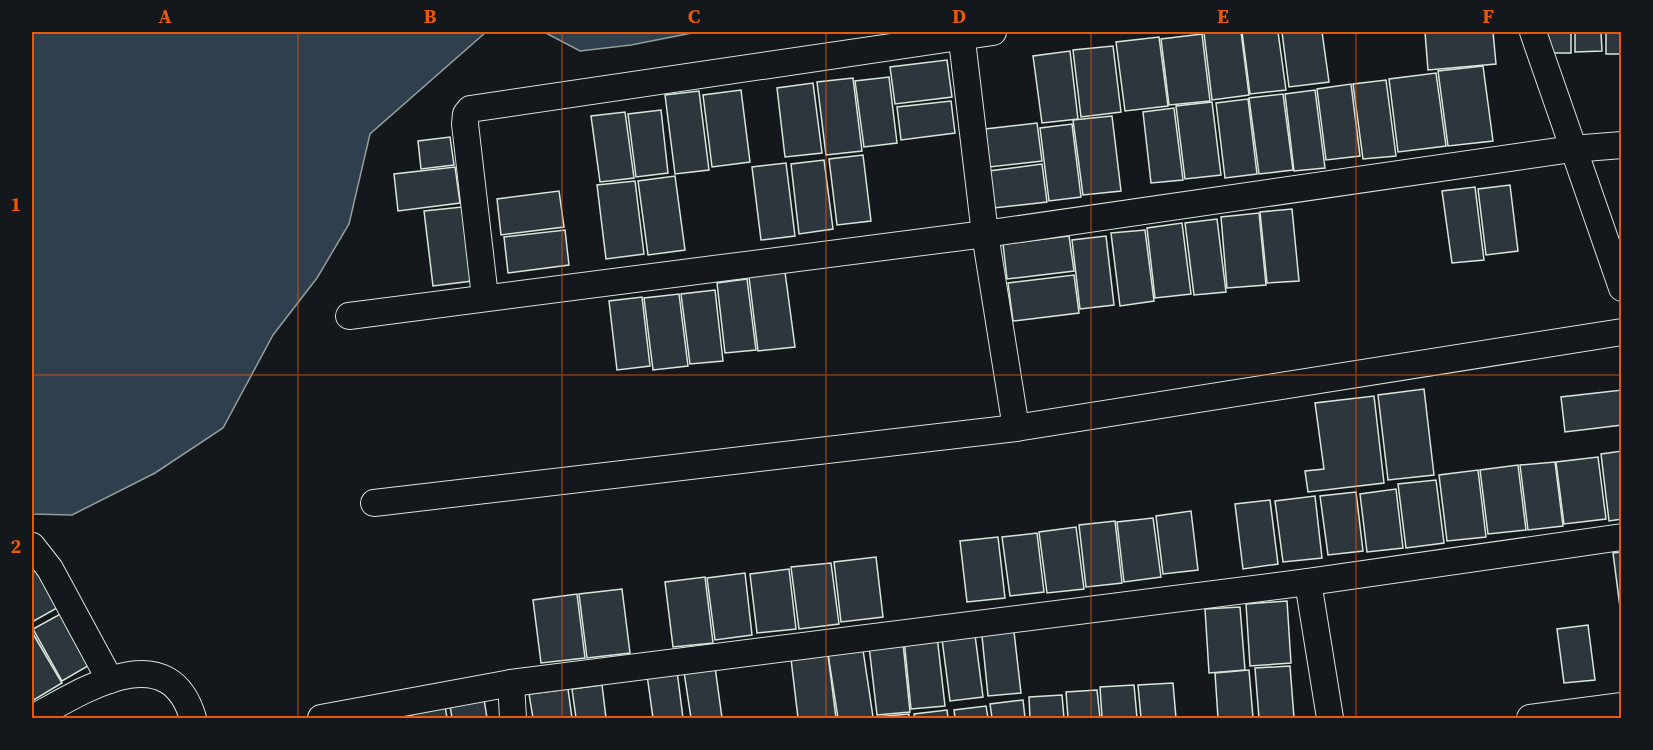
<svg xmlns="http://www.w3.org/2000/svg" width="1653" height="750" viewBox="0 0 1653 750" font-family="'Source Serif 4',serif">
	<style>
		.water { fill: #2f3f4d; stroke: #939e99; stroke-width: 1.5 }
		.building { fill: #2c363c; stroke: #d8e6dc; stroke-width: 1.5 }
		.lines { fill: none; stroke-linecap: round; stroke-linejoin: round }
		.minor-casing { stroke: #d8e6dc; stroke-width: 28 }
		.minor { stroke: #14181c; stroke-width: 26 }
		.grid { fill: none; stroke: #e8590c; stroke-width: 1.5; stroke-opacity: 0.55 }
		.neatline { fill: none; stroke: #e8590c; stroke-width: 2 }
		.grid-label { font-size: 20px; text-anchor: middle; font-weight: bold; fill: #e8590c }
	</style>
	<rect width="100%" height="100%" fill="#14181c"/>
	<g class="water">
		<path d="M32,32H486L370,134L349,224L317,278L273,335L223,428L155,473L72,515L32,514Z"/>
		<path d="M544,32H697L631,45L580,51Z"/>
	</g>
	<g class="building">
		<path d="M1241,32L1249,95L1212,100L1204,33Z"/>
		<path d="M1242,32H1278L1286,90L1250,94Z"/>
		<path d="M1282,32H1322L1329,82L1289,87Z"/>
		<path d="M1425,32H1493L1496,64L1428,70Z"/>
		<path d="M1544,32H1571V53H1545Z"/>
		<path d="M1575,32H1601L1602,51L1575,52Z"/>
		<rect x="1606" y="32" width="16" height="22"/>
		<path d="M1202,34L1210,101L1169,105L1161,39Z"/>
		<path d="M1159,37L1168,106L1125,111L1116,42Z"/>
		<path d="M1113,46L1121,112L1081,117L1073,50Z"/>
		<path d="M1070,51L1078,119L1042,123L1033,56Z"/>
		<path d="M947,60L952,97L895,104L890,67Z"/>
		<path d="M1483,66L1493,141L1448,146L1438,71Z"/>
		<path d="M1436,73L1446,146L1398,152L1389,79Z"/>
		<path d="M889,77L897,143L864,147L855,81Z"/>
		<path d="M853,78L862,151L826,155L817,82Z"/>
		<path d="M1386,80L1396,156L1363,159L1353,84Z"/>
		<path d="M813,83L822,153L785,157L777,88Z"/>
		<path d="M1351,84L1360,156L1326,160L1317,89Z"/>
		<path d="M741,90L750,162L712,167L703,95Z"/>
		<path d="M1315,90L1325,168L1294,171L1285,94Z"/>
		<path d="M699,91L709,170L675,174L665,95Z"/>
		<path d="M1283,94L1293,170L1259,174L1249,98Z"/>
		<path d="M1248,99L1257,174L1225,178L1216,103Z"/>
		<path d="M951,101L955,133L901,140L897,107Z"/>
		<path d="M1212,102L1221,175L1185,179L1176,106Z"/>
		<path d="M1174,108L1183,180L1151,183L1143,112Z"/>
		<path d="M661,110L668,173L636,177L628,114Z"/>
		<path d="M625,112L634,178L600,182L591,116Z"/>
		<path d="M1112,116L1121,191L1083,195L1073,120Z"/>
		<path d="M1037,123L1042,161L989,167L985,129Z"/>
		<path d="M1072,124L1081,197L1049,201L1040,128Z"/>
		<path d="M450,137L454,165L421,169L418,141Z"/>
		<path d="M863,155L871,221L837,225L829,159Z"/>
		<path d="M824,160L833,229L799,234L791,164Z"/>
		<path d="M786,163L795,236L761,240L752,167Z"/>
		<path d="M1042,164L1047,202L994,208L989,171Z"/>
		<path d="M455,167L460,203L398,211L394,174Z"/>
		<path d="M675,176L685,250L648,255L638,181Z"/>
		<path d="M635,181L644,254L606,259L597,185Z"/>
		<path d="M1510,185L1518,251L1486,255L1478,189Z"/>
		<path d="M1475,187L1484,260L1452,263L1442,191Z"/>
		<path d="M559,191L564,227L501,235L497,199Z"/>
		<path d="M462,207L472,281L433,286L424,211Z"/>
		<path d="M1292,209L1299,281L1267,283L1260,212Z"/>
		<path d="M1259,213L1266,285L1227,288L1221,217Z"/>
		<path d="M1217,219L1226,292L1194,295L1185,223Z"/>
		<path d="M1182,223L1191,294L1155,298L1147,228Z"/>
		<path d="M565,230L569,265L508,273L504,237Z"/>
		<path d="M1145,230L1154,301L1120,306L1111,233Z"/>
		<path d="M1069,236L1074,271L1007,279L1003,244Z"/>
		<path d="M1106,236L1114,305L1080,309L1072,240Z"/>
		<path d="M785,272L795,347L758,351L749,277Z"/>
		<path d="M1074,275L1079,313L1013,321L1008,283Z"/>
		<path d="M747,279L756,350L725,353L717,283Z"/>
		<path d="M715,290L723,361L690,364L681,294Z"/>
		<path d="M679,294L688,366L653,370L644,298Z"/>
		<path d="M642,297L650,366L617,370L609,301Z"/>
		<path d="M1424,389L1434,475L1388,480L1378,395Z"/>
		<path d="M1622,390V425L1565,432L1561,397Z"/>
		<path d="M1374,396L1384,483L1308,492L1305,471L1324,469L1315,403Z"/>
		<path d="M1622,451V519L1609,521L1601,454Z"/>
		<path d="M1598,457L1606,519L1564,524L1556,462Z"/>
		<path d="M1555,462L1563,526L1528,530L1520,465Z"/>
		<path d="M1518,465L1526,530L1488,534L1480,470Z"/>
		<path d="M1478,470L1486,537L1447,541L1439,475Z"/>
		<path d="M1436,480L1444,543L1406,548L1398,484Z"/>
		<path d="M1396,489L1403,548L1367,552L1360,494Z"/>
		<path d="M1356,492L1363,551L1328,555L1320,496Z"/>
		<path d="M1315,496L1322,558L1283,562L1275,501Z"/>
		<path d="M1270,500L1278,564L1243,569L1235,504Z"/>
		<path d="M1191,511L1198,570L1163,574L1156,516Z"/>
		<path d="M1153,518L1161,577L1124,582L1117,522Z"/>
		<path d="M1115,521L1122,583L1086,587L1079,525Z"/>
		<path d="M1076,527L1084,589L1047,593L1039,532Z"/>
		<path d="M1037,533L1044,592L1010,596L1002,537Z"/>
		<path d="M998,537L1005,598L967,602L960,541Z"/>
		<path d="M1622,552V615H1621L1613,553Z"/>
		<path d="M876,557L883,617L841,622L834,562Z"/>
		<path d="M32,563L57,608L32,622Z"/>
		<path d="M831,563L839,624L799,629L791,567Z"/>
		<path d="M789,569L796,629L757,633L750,574Z"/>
		<path d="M745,573L752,635L715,640L707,578Z"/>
		<path d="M705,577L713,643L673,647L665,582Z"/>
		<path d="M622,589L630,653L587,658L579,594Z"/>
		<path d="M577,594L585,658L541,663L533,600Z"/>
		<path d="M1287,601L1291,663L1250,666L1246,604Z"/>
		<path d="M1240,607L1245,670L1209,673L1205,609Z"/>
		<path d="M64,612L93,663L62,681L33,629Z"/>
		<path d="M1013,623L1021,693L988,696L981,626Z"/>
		<path d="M1588,625L1595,680L1564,683L1557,629Z"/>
		<path d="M32,632L62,683L32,701Z"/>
		<path d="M975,635L983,697L950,701L942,639Z"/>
		<path d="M937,636L945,706L911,709L904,639Z"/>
		<path d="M903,643L910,712L877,715L869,646Z"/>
		<path d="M863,650L873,717L838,718L828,654Z"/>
		<path d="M828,655L836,718H798L791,659Z"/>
		<path d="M1290,666L1294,718H1259L1255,668Z"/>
		<path d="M715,667L722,718H691L684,672Z"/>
		<path d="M1249,670L1253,718H1218L1215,673Z"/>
		<path d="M677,671L683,718H653L647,675Z"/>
		<path d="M1173,683L1176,718H1141L1138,685Z"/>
		<path d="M602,685L606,718H576L572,689Z"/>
		<path d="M1134,685L1137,718H1102L1100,687Z"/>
		<path d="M568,689L572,718H533L529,694Z"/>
		<path d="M1097,690L1100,718H1068L1066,692Z"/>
		<path d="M1062,695L1064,718H1030L1029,697Z"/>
		<path d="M484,699L487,718H452L450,705Z"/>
		<path d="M444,700L447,718H412L410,704Z"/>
		<path d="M1023,700L1025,718H992L990,704Z"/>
		<path d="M986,706L988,718H955L954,710Z"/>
		<path d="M947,710L948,718H915L914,714Z"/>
		<path d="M909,714V718H876V717Z"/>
	</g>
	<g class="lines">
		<defs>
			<g id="minor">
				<path d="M961,32L985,234L1016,428"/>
				<path d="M1533,32L1622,288"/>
				<path d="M485,297L465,124L466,114L470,109L993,32"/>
				<path d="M349,316L985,234L1572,149L1622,145"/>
				<path d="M374,503L1016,428L1622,332"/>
				<path d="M32,546L50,569L110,680"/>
				<path d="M1308,582L1330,718"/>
				<path d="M511,683L513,718"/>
				<path d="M33,718C82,691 168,634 193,718"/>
				<path d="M321,718L511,683L1308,582L1622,537"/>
				<path d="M1530,718L1622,706"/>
			</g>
		</defs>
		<use href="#minor" class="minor-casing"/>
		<use href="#minor" class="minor"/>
	</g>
	<path class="grid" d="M298,32V718M562,32V718M826,32V718M1091,32V718M1356,32V718M32,375H1622"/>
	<rect width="1653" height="750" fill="none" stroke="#14181c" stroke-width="66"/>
	<rect x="33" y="33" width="1587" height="684" class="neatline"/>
	<g class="grid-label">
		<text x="165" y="23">A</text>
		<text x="430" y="23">B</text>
		<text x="694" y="23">C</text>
		<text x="959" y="23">D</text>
		<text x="1223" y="23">E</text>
		<text x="1488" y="23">F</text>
		<text x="16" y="211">1</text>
		<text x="16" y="553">2</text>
	</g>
</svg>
